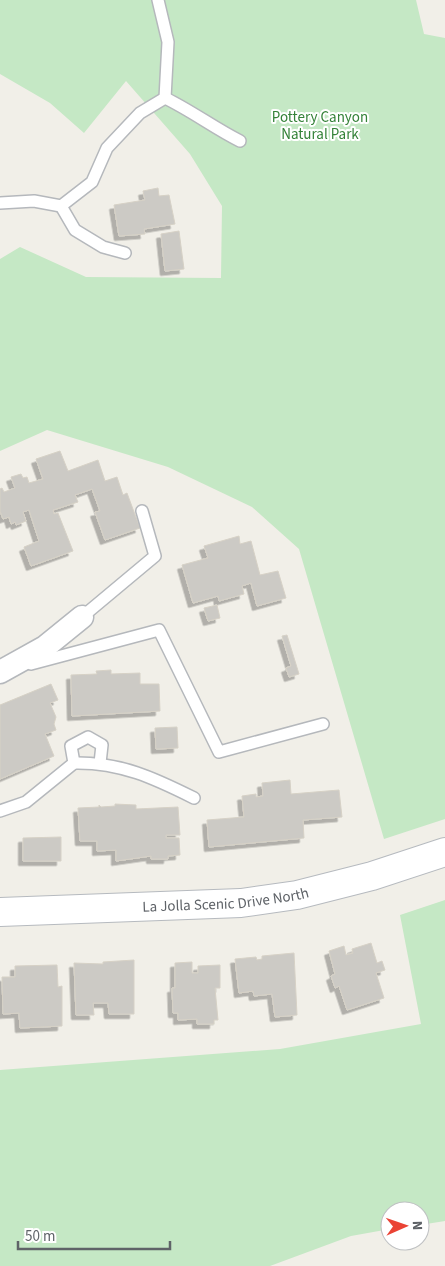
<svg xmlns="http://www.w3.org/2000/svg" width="445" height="1266" viewBox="0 0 445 1266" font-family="'Source Sans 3',sans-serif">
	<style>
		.green { fill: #c5e8c5 }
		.building { fill: #cccac5; stroke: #d6d1c6; filter: url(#shadow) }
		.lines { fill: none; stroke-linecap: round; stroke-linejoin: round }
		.service-casing { stroke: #b5b8bc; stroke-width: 14 }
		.minor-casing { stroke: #b5b8bc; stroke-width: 25 }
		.secondary-casing { stroke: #b6babf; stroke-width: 30 }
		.service { stroke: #fff; stroke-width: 11 }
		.minor { stroke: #fff; stroke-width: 22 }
		.secondary { stroke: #fff; stroke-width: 28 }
		.labels { text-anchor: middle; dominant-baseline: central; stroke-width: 4; stroke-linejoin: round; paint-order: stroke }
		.park-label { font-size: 15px; fill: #348238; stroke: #fff }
		.street-label { font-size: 15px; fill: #5f6368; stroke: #fff }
	</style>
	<defs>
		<filter id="shadow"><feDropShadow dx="-4.5" dy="4.5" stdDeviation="0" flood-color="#0004"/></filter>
	</defs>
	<rect width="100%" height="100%" fill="#f1efe8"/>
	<g class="green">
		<path d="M0,0H416L424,34L445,38V819L384,839L299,549L252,507L168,467L47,430L0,451V259L20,247L86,277L221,278L222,206L190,154L126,81L84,133L50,103L0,74Z"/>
		<path d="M445,900V1221L420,1225V1211H390V1229L351,1236L270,1266H0V1070L280,1049L421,1024L400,915Z"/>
	</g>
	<g class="building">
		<path d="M158,188L159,196L169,195L175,224L144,229L145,234L119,236L114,205L145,200L143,191Z"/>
		<path d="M179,231L184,269L165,271L161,234Z"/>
		<path d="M60,451L68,471L98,460L105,481L117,477L123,495L127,493L140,528L105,540L95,512L100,511L92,489L75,495L78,502L53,510L54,514L58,513L73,551L31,566L24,547L39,541L29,510L23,512L26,521L16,525L15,522L11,524L9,517L3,519L0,511V489L2,488L4,492L15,488L11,477L21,474L23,478L27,477L29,483L43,479L36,459Z"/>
		<path d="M239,536L240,544L251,541L260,575L278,571L286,598L257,606L251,583L242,586L244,594L219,601L218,596L193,603L182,565L208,558L204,546Z"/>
		<path d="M217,605L220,618L208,621L204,608Z"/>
		<path d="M287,635L299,674L289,677L286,668L291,666L282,636Z"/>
		<path d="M111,670V674L140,673V684H159L160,711L72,716L71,675L97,674L96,671Z"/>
		<path d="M51,684L58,700L50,703L56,717L54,724L56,730L45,734L54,756L0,779V705Z"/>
		<path d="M177,727L178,748L156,749L155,728Z"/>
		<path d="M290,780L291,794L339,790L342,817L303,820L304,838L209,847L207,820L244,817L242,796L256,794V797L263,796L262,783Z"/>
		<path d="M115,804L136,805V809L178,807L180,835H166V838H179L180,855L168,856V859H151V856L116,861V850L97,851V841H80L78,808L99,807V805L101,807L115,806Z"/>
		<path d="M61,837V861H23V838Z"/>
		<path d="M371,943L377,963L382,961L385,970L376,973L384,998L347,1010L339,986L335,988L331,976L335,974L329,951L344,946L346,955L353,953L352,949Z"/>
		<path d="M294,953L297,1015L275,1017L272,994L254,996L253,991L239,993L235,959L256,957L257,960L262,959V956Z"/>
		<path d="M134,960V1014H109L108,1003H93L94,1015H76L74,963L103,964V962Z"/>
		<path d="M192,962V973H198V966L220,965V988H215L218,1020H214V1024H197V1019L178,1020V1013H173L172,988H175V963Z"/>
		<path d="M57,965L58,987L62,986V1026L20,1028L19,1013L3,1014L2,977H15V966Z"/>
	</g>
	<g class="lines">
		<defs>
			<g id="service">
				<path d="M158,0L168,42L165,98"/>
				<path d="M165,98C192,111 214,128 240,141"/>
				<path d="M0,203L34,201L61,206L92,182L107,148L140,113L165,98"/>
				<path d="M61,206L75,230L103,247L125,253"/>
				<path d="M82,617L155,556L142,511"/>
				<path d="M31,664L159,630L219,752L323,724"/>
				<path d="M74,763C120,762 154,778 194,798"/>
				<path d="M0,811L26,802L74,763L71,746L88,737L102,745L100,763"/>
			</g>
			<path id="minor" d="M0,672L45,647L82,617"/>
			<g id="secondary">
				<path id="s1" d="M0,912L241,903L297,895L372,876L445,852"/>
			</g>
		</defs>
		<use href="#service" class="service-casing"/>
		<use href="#minor" class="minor-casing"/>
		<use href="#secondary" class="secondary-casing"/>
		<use href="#service" class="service"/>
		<use href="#minor" class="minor"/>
		<use href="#secondary" class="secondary"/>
	</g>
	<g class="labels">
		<g class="park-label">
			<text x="320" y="117">Pottery Canyon<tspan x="320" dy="17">Natural Park</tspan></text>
		</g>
		<g class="street-label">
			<text stroke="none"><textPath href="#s1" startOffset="226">La Jolla Scenic Drive North</textPath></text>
		</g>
	</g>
	<g transform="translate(405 1226) rotate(88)"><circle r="24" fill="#ffffff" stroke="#bfc1c3"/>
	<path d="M0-4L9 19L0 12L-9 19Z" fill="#ea4335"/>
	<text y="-8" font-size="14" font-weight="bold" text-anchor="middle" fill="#5f6368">N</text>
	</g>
	<path d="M18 1241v8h152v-8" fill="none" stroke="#5f6368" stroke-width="2.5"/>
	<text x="25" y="1241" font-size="15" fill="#5f6368" stroke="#ffffff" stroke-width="4" paint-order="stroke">50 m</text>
</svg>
